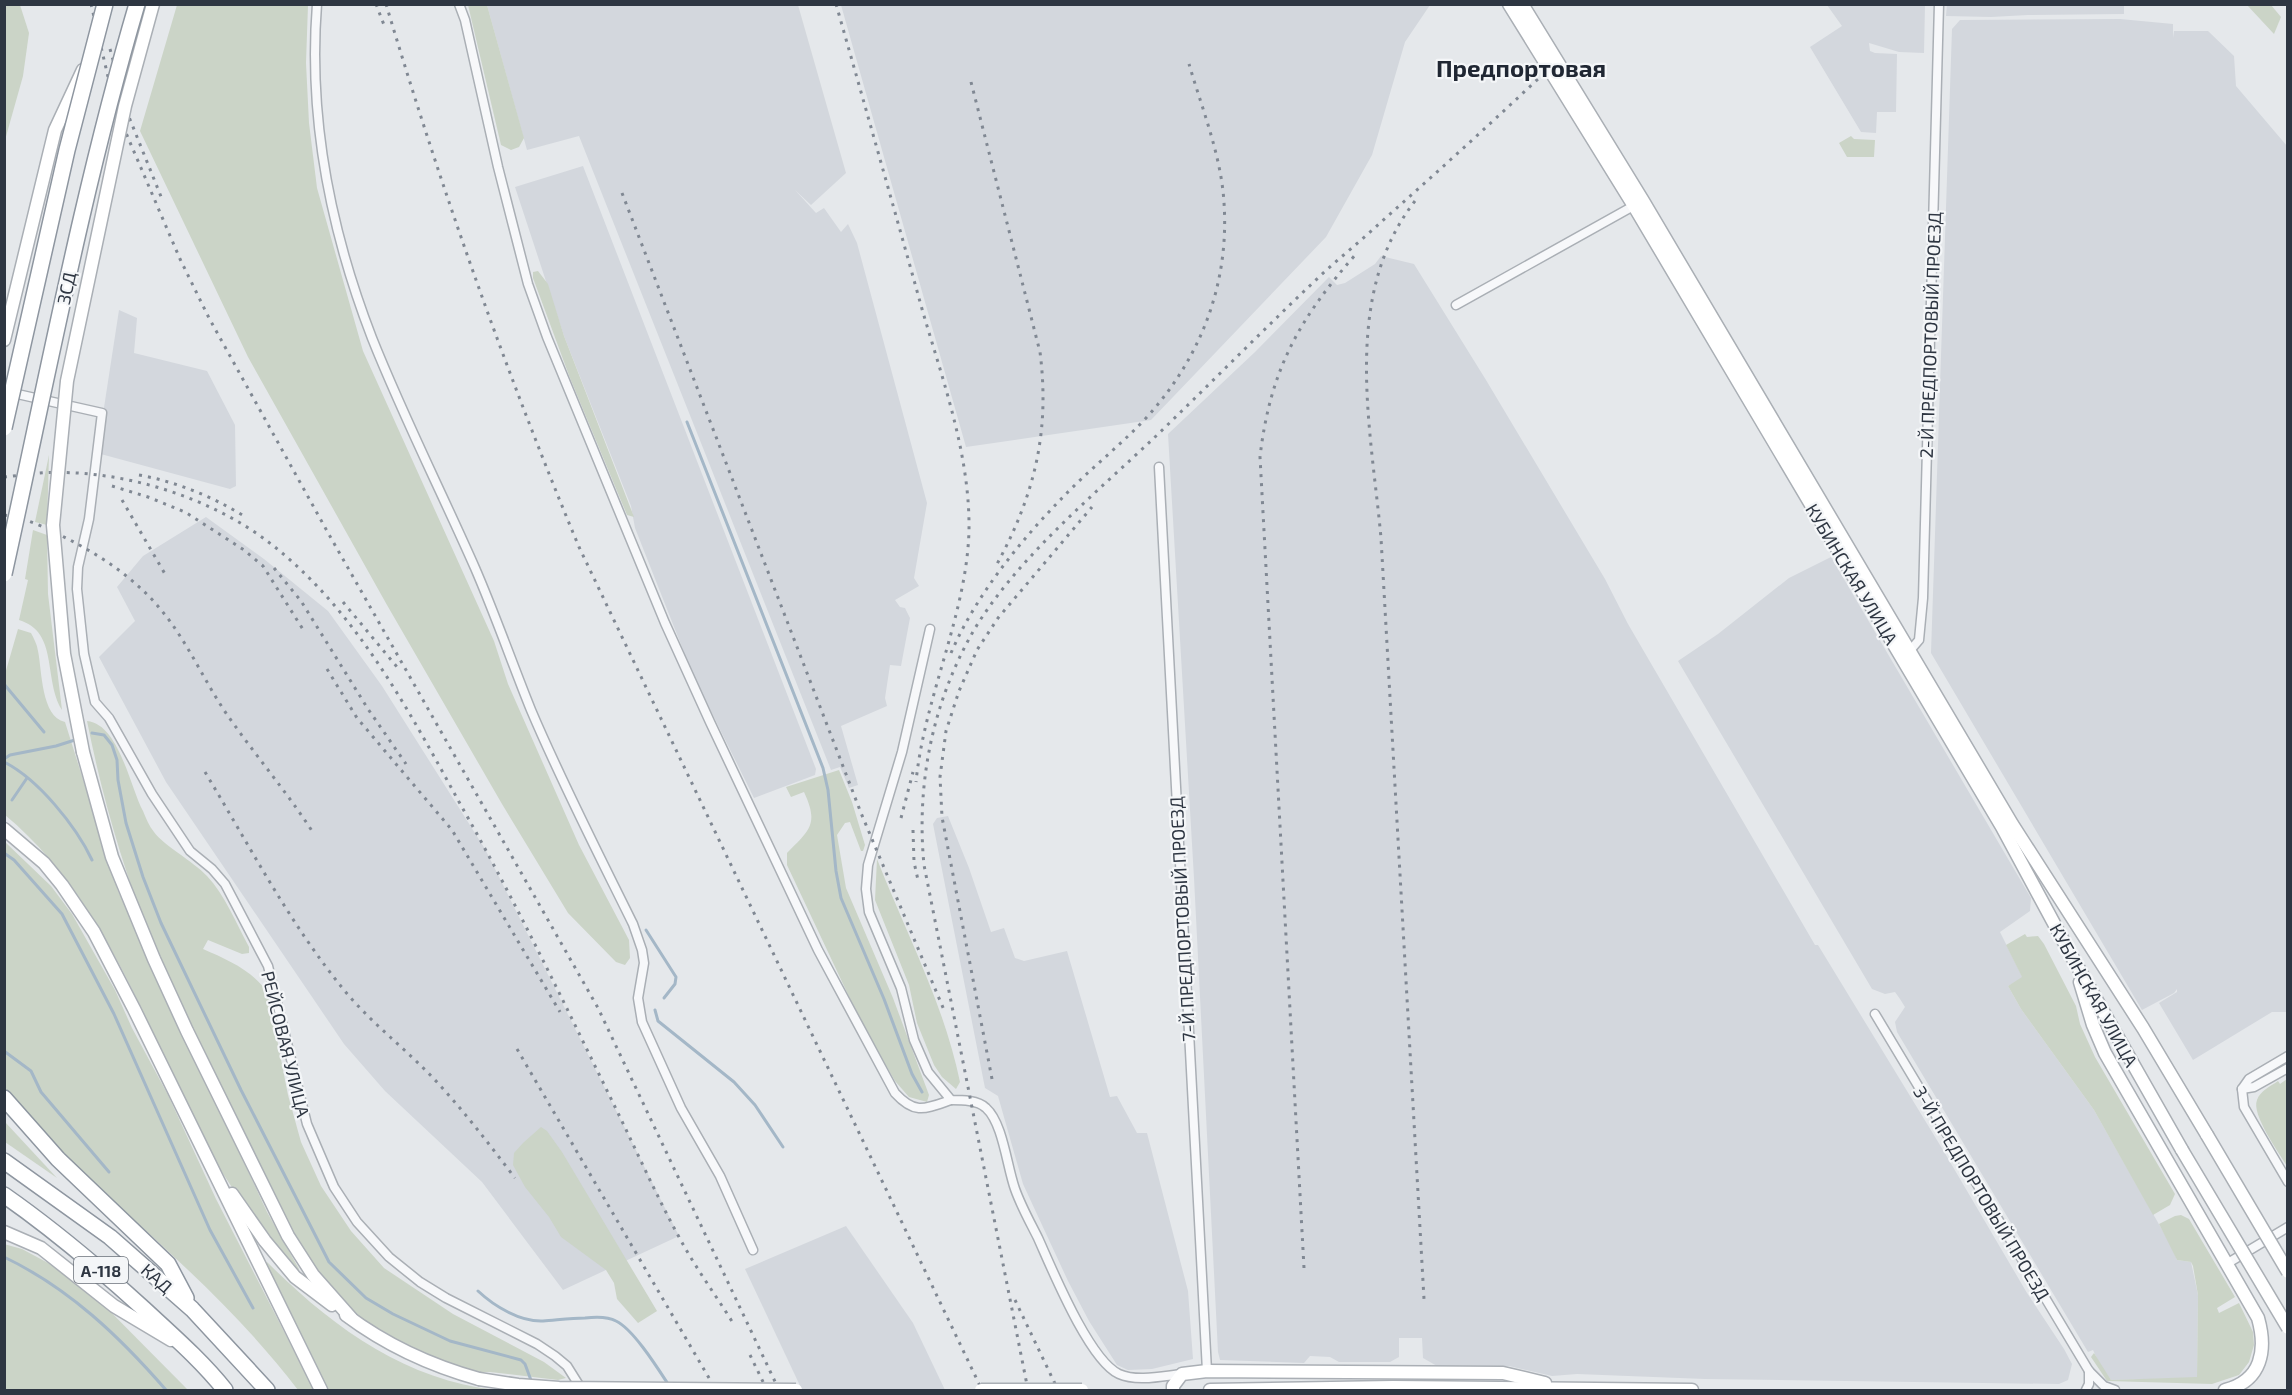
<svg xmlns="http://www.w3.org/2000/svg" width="2292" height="1395" viewBox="0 0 2292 1395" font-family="'Exo 2',sans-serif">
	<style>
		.built { fill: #d3d7dd }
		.green { fill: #cbd4c7 }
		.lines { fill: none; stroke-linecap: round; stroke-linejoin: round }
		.stream { stroke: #a4b7c7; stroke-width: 3 }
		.minor-casing { stroke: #aaafb5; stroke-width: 11 }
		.secondary-casing { stroke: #aaafb5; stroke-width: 15 }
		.motorway-casing { stroke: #8e96a0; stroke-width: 18 }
		.minor { stroke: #f7f8fa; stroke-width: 8 }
		.secondary { stroke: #fff; stroke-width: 12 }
		.motorway { stroke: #fff; stroke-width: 15 }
		.rail { stroke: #808893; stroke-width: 3; stroke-dasharray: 3 6; stroke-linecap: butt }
		.secondary-bridge-casing { stroke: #aaafb5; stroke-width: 15; stroke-linecap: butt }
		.motorway-bridge-casing { stroke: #8e96a0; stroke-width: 18; stroke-linecap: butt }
		.secondary-bridge { stroke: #fff; stroke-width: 12 }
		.motorway-bridge { stroke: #fff; stroke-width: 15 }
		.labels { text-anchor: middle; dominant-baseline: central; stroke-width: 4.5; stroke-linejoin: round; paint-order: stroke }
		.shield { fill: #f4f6f8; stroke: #697079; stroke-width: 1.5 }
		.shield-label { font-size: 16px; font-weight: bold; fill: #2e3642 }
		.street-label { font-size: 18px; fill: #2e3642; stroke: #f4f6f8 }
		.district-label { font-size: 24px; font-weight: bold; fill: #202733; stroke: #f4f6f8 }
	</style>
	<rect width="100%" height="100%" fill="#e5e8eb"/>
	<g class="built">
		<path d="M1947,4L2124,5V14L2028,15L1991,17L1946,16Z"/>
		<path d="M487,5H798L846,173L811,205L795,190L816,213L824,208L841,232L848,224L857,243L927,503L914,578L919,586L895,600L900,607L905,608L910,618L901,666L890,665L885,698L887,706L841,726L858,785L849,788L840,767L831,770L579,136L527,150Z"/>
		<path d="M841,5V4L1430,5L1405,42L1372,155L1326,237L1151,420L966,447Z"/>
		<path d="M1827,5H1925L1924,53L1899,52L1869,43L1870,51L1875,53L1897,54L1896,112H1877L1876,133L1861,132L1810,47L1842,26Z"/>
		<path d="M2120,19L2173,24V38L2174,31H2208L2234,56L2236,86L2287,146V1012H2272L2193,1060L2159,1003L2177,992V989L2174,993L2142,1010L1931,653L1952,29L1960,20Z"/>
		<path d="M583,166L816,769L815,775L754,798L693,675L635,528L631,506L564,336L515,187Z"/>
		<path d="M1381,256L1414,264L1486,380L1605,579L1628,624L1815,945H1818L1943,1150L2027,1293L2064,1349L2072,1364L2068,1380L2059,1384L1705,1379L1577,1374L1552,1376L1509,1366H1437L1423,1358L1422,1338H1399V1357L1390,1362H1339L1330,1357L1310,1356L1304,1363L1220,1360L1218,1352L1194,878L1168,434L1255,352L1329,277L1337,285L1345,283L1375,264Z"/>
		<path d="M119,310L137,318L134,353L207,371L235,425L236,486L230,489L97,453Z"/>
		<path d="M206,517L264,559L328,611L382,686L485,849L679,1236L563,1290L482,1182L385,1091L344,1044L166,782L99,657L135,621L117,587L143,556Z"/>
		<path d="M1831,557L2031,898L2030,911L2000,932L2023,978L2008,986L2021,1009L2094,1110L2173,1249L2177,1260L2191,1262L2198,1295L2197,1378L2111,1380L2099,1363L2093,1350L2088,1352L1897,1032L1895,1022L1905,1007L1900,999L1895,992L1885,994L1872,989L1678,661L1718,634L1789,578Z"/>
		<path d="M948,816L969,868L991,932L1004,928L1015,958L1024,961L1067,951L1110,1097L1117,1096L1137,1133H1147L1188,1291L1193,1359L1152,1369L1128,1370L1117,1365L1089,1321L1068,1281L1023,1184L998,1096L985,1088L933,824L937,818Z"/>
		<path d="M846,1226L913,1323L945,1390H802L745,1269Z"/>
	</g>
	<g class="green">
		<path d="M5,4L20,5L29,33L23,76L5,140Z"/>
		<path d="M177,5H308L306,63L309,123L317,188L363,351L494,641L508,684L579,845L629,940L630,958L625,965L616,962L568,913L502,804L387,605L248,357L140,131Z"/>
		<path d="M468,5H487L524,138L519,147L511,150L501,145Z"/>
		<path d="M2247,5H2271L2281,17L2274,34Z"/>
		<path d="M1851,136L1854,139L1875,140L1874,157H1847L1839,143Z"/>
		<path d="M538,271L548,284L564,336L634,517L627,515L570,378L533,278V272Z"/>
		<path d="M49,455L47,525L35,522Z"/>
		<path d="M33,530L47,535L48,594L62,710C43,679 59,632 19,620L28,580L25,579Z"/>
		<path d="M18,629L31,633C34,639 37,644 38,651C42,670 41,717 65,722L118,891L267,1212L299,1269L297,1273C264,1231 230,1190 205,1143C147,1029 106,899 5,815V674Z"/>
		<path d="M87,721C119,724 130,787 143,811C146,818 149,826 154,832C163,845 193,861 207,876C225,895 236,923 249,947V953L242,954L208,940L203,949C228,960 252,970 268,993L288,1095L301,1142L321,1186L351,1231L384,1268L453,1314L544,1362L566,1378L558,1380L490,1372C446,1375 356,1321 327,1288C311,1269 301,1248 289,1226C270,1190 253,1153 236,1116C209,1057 175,1000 151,939C123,869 102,796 87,721Z"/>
		<path d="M839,770L852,802L865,845L863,851H861L850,822L845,823L837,835L846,888L893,998L929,1095L927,1102L909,1097L895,1081L861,1022L787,865V853C810,830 819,824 804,792L791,797L786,787Z"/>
		<path d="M4,841L51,886L72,914L115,990L132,1028L168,1095L216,1199L314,1390H298C248,1324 185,1266 124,1211C82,1172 36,1135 5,1087Z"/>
		<path d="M877,859C906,933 944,1004 960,1082L956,1089L942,1077L934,1065L917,1023L909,985L875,900Z"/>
		<path d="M2025,934L2027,937L2038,936L2044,944L2076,1006L2080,1024L2095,1057L2175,1194L2170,1205L2153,1215L2094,1110L2021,1009L2008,986L2022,977L2006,945Z"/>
		<path d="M2287,1079L2286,1122H2288L2287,1166C2279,1153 2251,1114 2257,1100C2260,1091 2271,1086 2278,1081L2280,1084Z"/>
		<path d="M5,1122L57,1178L5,1142Z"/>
		<path d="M541,1127L547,1131L562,1152L657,1311L638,1323L617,1299L614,1283L606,1270L561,1237L549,1217L525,1187L513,1165L514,1153L523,1143Z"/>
		<path d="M2181,1215L2189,1219L2235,1297L2217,1308L2219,1313L2239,1303L2253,1332L2254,1345L2249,1362L2239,1375L2212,1384L2107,1381L2091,1357L2094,1353L2111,1380L2197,1377L2198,1295L2193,1266L2191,1262L2177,1260L2159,1224L2175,1216Z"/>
		<path d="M4,1244L22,1249L78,1279L188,1390H5Z"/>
		<path d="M267,1262C330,1325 404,1380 496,1390H327L265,1268Z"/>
	</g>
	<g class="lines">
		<g class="stream">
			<path d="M687,422L823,768L828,790L836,871L841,898L884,999L912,1074L922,1092"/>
			<path d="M4,684L44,732"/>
			<path d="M92,733L104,735L112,745L117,760L118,780L126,823L143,877L161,923L241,1090L329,1262L366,1298L393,1314L450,1341L521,1360L525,1364L532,1383"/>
			<path d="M4,759L10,755L56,746L78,739"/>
			<path d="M4,762C38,779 76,826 92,860"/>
			<path d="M12,800L27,778"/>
			<path d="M4,853L14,860L62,914L114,1014L210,1230L253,1308"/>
			<path d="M646,930L676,977L675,984L664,998"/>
			<path d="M655,1010L658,1021L734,1082L755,1105L783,1147"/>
			<path d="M4,1051L31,1071L41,1092L109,1172"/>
			<path d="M4,1257C69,1288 120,1337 166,1390"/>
			<path d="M478,1291C494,1306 520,1322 543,1321C557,1320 571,1318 585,1318C594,1317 607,1316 616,1321C633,1329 657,1367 668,1384"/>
		</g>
		<defs>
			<g id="minor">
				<path d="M317,4C308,118 331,232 372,338C403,416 441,491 475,568C495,614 512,663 531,710C562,783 598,853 633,924L642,950L644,963L638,998L642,1022L681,1108L720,1176L753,1250"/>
				<path d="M459,4L465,20L498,167L528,284L547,337L665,623L710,722L818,950L895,1093C915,1115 925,1109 951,1100"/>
				<path d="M1456,305L1637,204"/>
				<path d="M4,391L102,413L89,519L78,567L77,589L84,654L95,702L109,718L152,794L190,851L212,869L225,884L268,966L307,1124L334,1187L357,1222L389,1257L420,1282L446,1298L537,1344L555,1356L567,1366L582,1390"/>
				<path d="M1159,467L1207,1371"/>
				<path d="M930,629L902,752L868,865L866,889L869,912L901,988L914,1040L928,1072L951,1100C962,1100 978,1100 986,1108C1003,1123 1007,1167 1015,1189C1021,1206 1030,1222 1038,1238C1052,1269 1089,1360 1119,1374C1137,1382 1163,1376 1182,1374"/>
				<path d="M1907,654L1919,640L1923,598L1939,4"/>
				<path d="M1875,1014L2089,1371L2104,1386L2115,1390"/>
				<path d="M2288,1056L2249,1079L2242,1089L2244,1107L2288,1182"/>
				<path d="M2242,1089L2254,1087L2288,1068"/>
				<path d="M2228,1263L2288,1227"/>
				<path d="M2086,1390L2089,1384V1371"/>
			</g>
			<g id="secondary">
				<path d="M1509,4L1634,206L2002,827L2071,955L2182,1150"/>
				<path d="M1522,4L1643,201L2012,824L2143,1028L2207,1135"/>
				<path d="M4,340L55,130L83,70"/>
				<path d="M83,752L112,857L154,959L187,1031L288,1236L313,1275L351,1318"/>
				<path d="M4,829L44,863L62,885L94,932L134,1009L321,1390"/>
				<path d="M2080,982L2093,1025L2105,1053L2258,1318C2267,1350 2262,1381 2225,1390"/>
				<path d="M232,1194L265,1241L295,1277L332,1305"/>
				<path d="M4,1232L41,1248L114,1306L171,1340"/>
				<path d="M346,1315C386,1345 432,1366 479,1379"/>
				<path d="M1173,1390V1386L1182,1374L1207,1371L1503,1373L1545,1383"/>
				<path d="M1210,1390L1393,1387L1692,1390"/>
			</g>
			<g id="motorway">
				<path d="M4,1098L58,1159L168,1264L186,1298"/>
				<path d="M4,1161L110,1237L192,1309L267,1390"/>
				<path d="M4,1195C54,1230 99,1268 144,1309C172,1335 201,1360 225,1390"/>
			</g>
		</defs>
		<use href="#minor" class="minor-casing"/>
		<use href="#secondary" class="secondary-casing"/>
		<use href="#motorway" class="motorway-casing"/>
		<use href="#minor" class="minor"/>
		<use href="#secondary" class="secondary"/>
		<use href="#motorway" class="motorway"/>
		<g class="rail">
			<path d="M91,4L109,81L123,126L180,259L209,318L327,531L598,1008L779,1390"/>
			<path d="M376,4L384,25"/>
			<path d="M386,4C441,188 505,370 579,547L982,1390"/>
			<path d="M836,4C865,106 894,208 922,309C943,381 970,455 969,530C967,614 924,698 916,782"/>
			<path d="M110,49L129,117L162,199"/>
			<path d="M971,82L1040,352C1050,431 1035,494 997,564"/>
			<path d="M622,193L861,813L944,1010"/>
			<path d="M1415,201C1341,296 1371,428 1381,538L1424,1299"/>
			<path d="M139,475C177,482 211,496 244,516"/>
			<path d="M4,477C16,476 28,474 40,473C118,468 210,496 271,544C358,612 410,713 463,809C519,908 568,1011 618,1113C638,1154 657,1197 679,1237C695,1267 715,1294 733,1323"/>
			<path d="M112,486L148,497L185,512L244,550L263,566L304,631"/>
			<path d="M122,500L165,574"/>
			<path d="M4,515C27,518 48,529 68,539C103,557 137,580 162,611C190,645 207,688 233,723C260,761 289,795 314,834"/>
			<path d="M274,568L301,601L368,709L406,764"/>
			<path d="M343,602L397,667"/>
			<path d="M951,653C976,595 1020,541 1065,495C1091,468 1121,445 1147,417C1204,354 1232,276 1223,191C1218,148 1201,105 1189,64"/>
			<path d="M327,669L357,718L452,830L560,1012"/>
			<path d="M205,772C249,845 290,924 344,990C371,1023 406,1049 435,1080C464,1111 489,1144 515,1178"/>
			<path d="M901,818L913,772"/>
			<path d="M913,830L914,862L918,880"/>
			<path d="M517,1049L716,1390"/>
			<path d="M992,1079L942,817L940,777L946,731L959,691L977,650L998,618L1092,507"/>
			<path d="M1304,1268L1260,457C1270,370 1299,319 1356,254"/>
			<path d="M1015,1300L1058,1390"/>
			<path d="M750,1355L767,1390"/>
			<path d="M1028,1390L924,865C916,783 933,701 974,630C1017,558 1095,494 1155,437C1210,384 1264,329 1319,277C1339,258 1361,241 1381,222C1434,175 1487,127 1539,78"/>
		</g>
		<defs>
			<g id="secondary-bridge">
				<path d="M83,752L64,654L53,525L67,381L125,106L153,4"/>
				<path d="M2207,1135L2288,1272"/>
				<path d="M2182,1150L2288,1328"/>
				<path d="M479,1379L518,1385L559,1388L796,1390"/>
				<path d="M981,1390H1082"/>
			</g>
			<g id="motorway-bridge">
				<path d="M4,428L67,150L105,4"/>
				<path d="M4,574C46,384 82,191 137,4"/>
			</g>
		</defs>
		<use href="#secondary-bridge" class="secondary-bridge-casing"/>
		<use href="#motorway-bridge" class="motorway-bridge-casing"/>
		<use href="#secondary-bridge" class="secondary-bridge"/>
		<use href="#motorway-bridge" class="motorway-bridge"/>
	</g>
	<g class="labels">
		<rect class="shield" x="74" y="1257" width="54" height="26" rx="4.5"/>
		<g class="shield-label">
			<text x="101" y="1270">А-118</text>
		</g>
		<g class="street-label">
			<text transform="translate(66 288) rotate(-78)">ЗСД</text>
			<text transform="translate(1930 335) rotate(-88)">2-Й ПРЕДПОРТОВЫЙ ПРОЕЗД</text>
			<text transform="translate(1852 574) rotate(59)">КУБИНСКАЯ УЛИЦА</text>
			<text transform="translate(1182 919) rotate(-93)">7-Й ПРЕДПОРТОВЫЙ ПРОЕЗД</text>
			<text transform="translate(2094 995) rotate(61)">КУБИНСКАЯ УЛИЦА</text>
			<text transform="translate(286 1044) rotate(76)">РЕЙСОВАЯ УЛИЦА</text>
			<text transform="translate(1982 1193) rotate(59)">3-Й ПРЕДПОРТОВЫЙ ПРОЕЗД</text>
			<text transform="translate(157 1278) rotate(41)">КАД</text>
		</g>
		<g class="district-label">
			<text x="1521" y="67">Предпортовая</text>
		</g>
	</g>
	<rect width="2292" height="1395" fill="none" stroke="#2e3642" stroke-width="12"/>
</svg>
